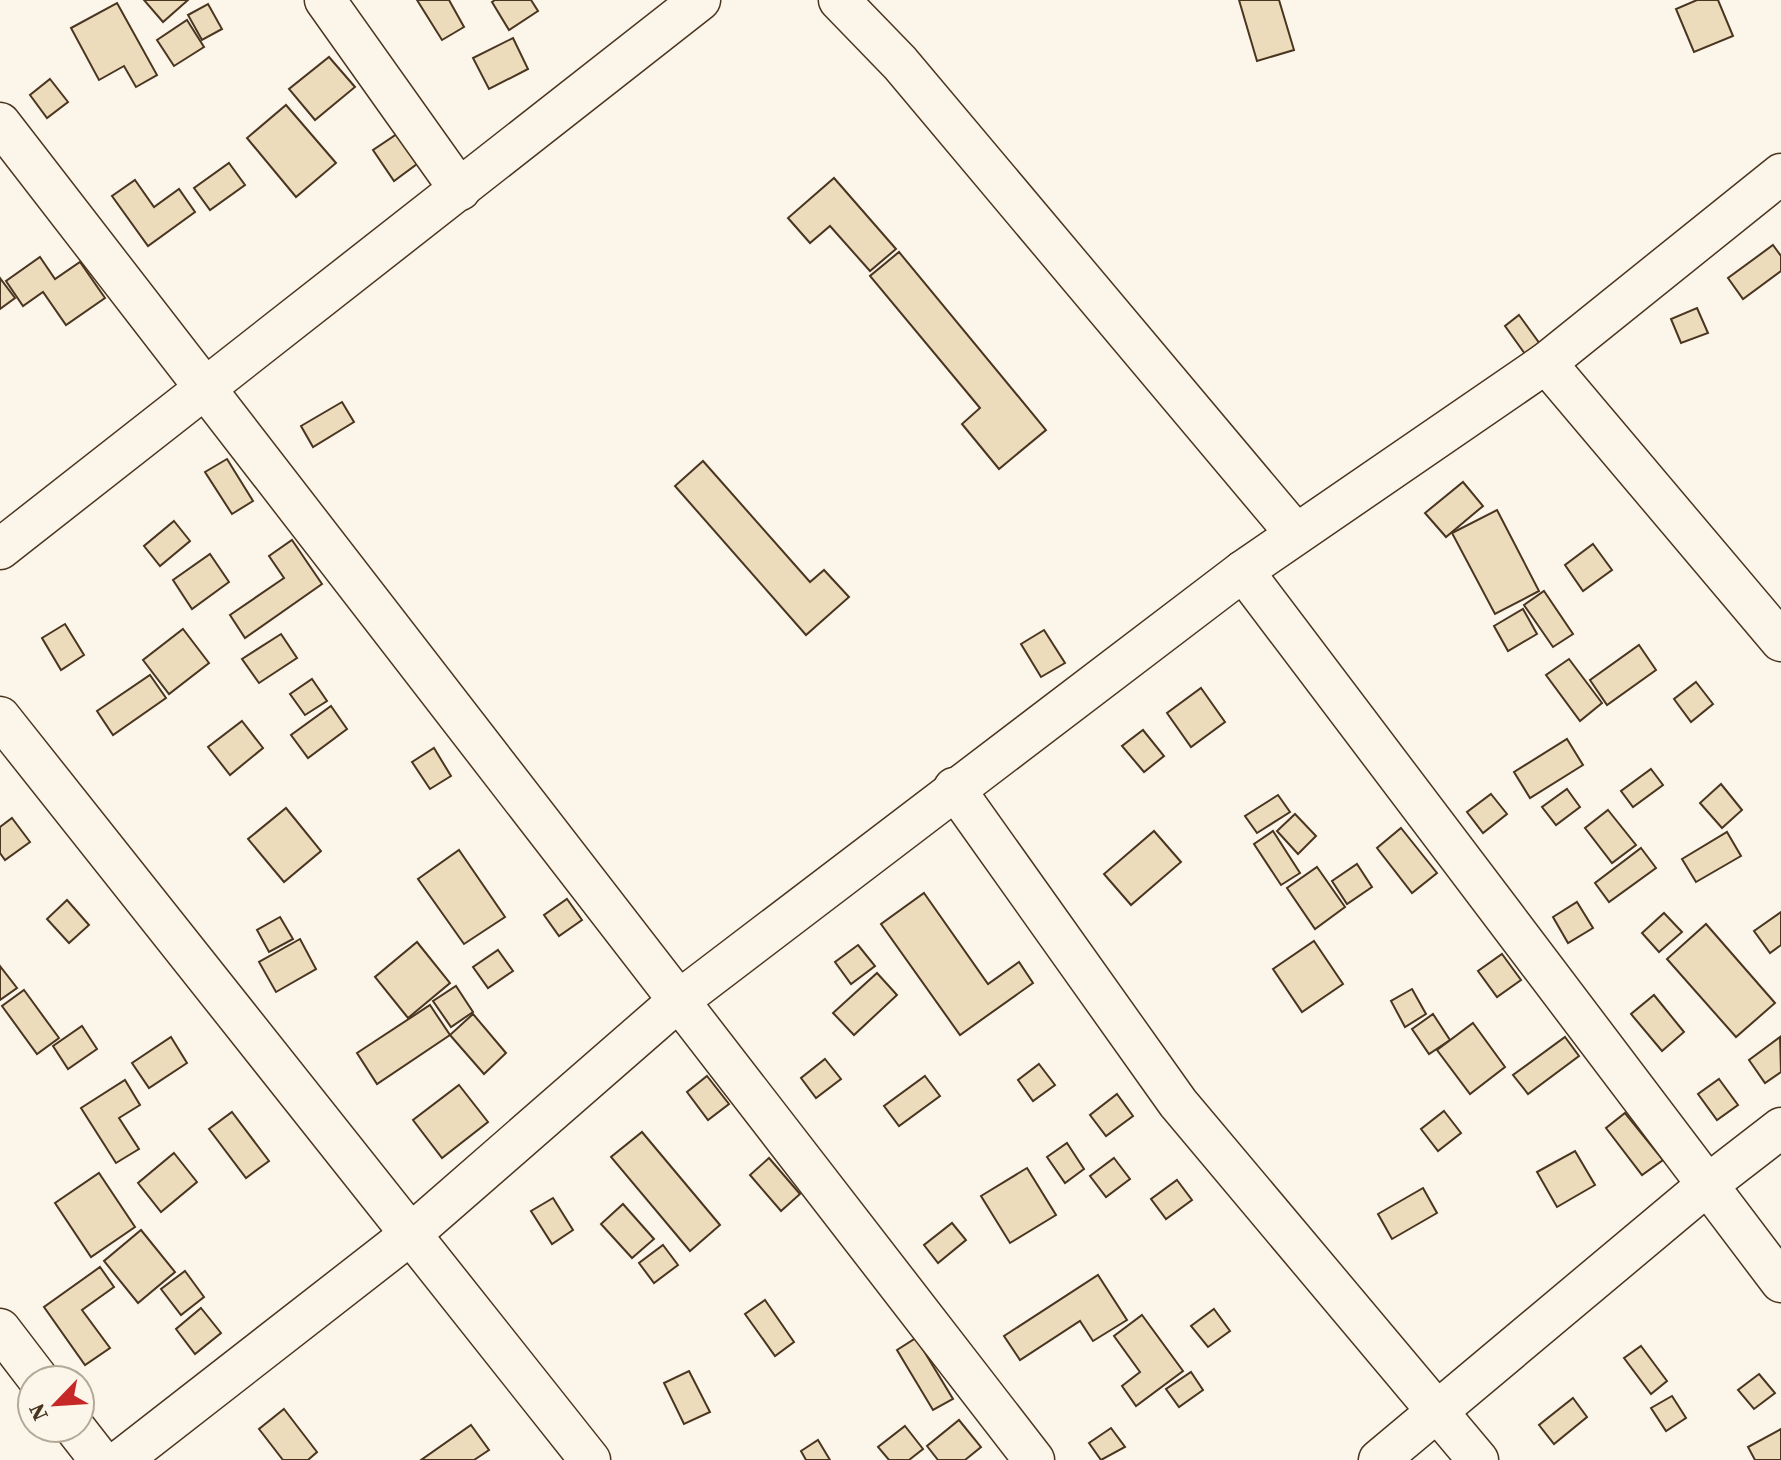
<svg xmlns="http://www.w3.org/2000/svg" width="1781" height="1460" viewBox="0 0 1781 1460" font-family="'Source Serif 4',serif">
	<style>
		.building { fill: #ecdcbc; stroke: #4a3520; stroke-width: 2 }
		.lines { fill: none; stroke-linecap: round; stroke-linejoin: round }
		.street-casing { stroke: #4a3520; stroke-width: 43 }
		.street { stroke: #fbf6e9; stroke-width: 40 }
	</style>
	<rect width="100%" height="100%" fill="#fbf6e9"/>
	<g class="building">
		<path d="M144,0H188L163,22Z"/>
		<path d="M417,0H449L464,27L442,40Z"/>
		<path d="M495,0H531L538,11L509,30L492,2Z"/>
		<path d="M1239,0H1279L1294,50L1257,61Z"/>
		<path d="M1697,0H1718L1733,36L1694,52L1676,9Z"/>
		<path d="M117,3L157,75L136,87L124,66L99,80L71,28Z"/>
		<path d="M208,4L222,29L202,40L188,15Z"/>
		<path d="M187,20L204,47L174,66L157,40Z"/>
		<path d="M513,38L528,69L489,89L473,58Z"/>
		<path d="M329,57L355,87L315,120L289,89Z"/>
		<path d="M50,79L68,102L47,118L30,95Z"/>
		<path d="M286,105L336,163L296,197L247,138Z"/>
		<path d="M397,134L417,164L394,181L373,150Z"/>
		<path d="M229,163L245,185L210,210L194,188Z"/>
		<path d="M834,178L896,249L870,271L830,226L810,243L788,218Z"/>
		<path d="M135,180L154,207L179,189L195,212L148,246L112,196Z"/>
		<path d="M1773,245L1781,256V271L1743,299L1728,278Z"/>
		<path d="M899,252L1046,430L999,469L962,424L980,408L870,276Z"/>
		<path d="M40,257L55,279L80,262L105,298L66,325L43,292L23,306L6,281Z"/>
		<path d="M0,278L15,298L0,309Z"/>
		<path d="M1697,308L1708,333L1681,343L1671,319Z"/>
		<path d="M1519,315L1540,344L1525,354L1505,326Z"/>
		<path d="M342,402L354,422L313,447L301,426Z"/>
		<path d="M227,459L253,501L232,514L205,472Z"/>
		<path d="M703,461L810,582L824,570L849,597L806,635L675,486Z"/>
		<path d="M1463,482L1483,506L1446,537L1425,513Z"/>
		<path d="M1497,510L1539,591L1495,614L1452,533Z"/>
		<path d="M174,521L190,541L160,566L144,546Z"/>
		<path d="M292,540L322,584L245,638L230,615L284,578L269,556Z"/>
		<path d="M1593,544L1612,570L1583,591L1565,565Z"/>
		<path d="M210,554L229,582L192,609L173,580Z"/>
		<path d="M1544,591L1573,634L1553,647L1524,605Z"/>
		<path d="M1523,609L1537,634L1508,651L1494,626Z"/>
		<path d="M65,624L84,655L61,670L42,638Z"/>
		<path d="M183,629L209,663L169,694L143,660Z"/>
		<path d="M1044,630L1065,663L1041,677L1021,644Z"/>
		<path d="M281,634L297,658L259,683L242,659Z"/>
		<path d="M1639,645L1656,670L1607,705L1590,680Z"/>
		<path d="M1569,659L1602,703L1580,721L1546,675Z"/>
		<path d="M150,675L166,698L113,735L97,711Z"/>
		<path d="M312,679L327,701L305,715L290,694Z"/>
		<path d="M1696,682L1713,704L1691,722L1674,699Z"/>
		<path d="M1201,688L1225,722L1191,747L1167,713Z"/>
		<path d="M331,706L347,729L308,758L291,735Z"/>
		<path d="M242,721L263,748L230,775L208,747Z"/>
		<path d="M1143,730L1164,756L1144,772L1122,746Z"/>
		<path d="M1567,739L1583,765L1530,798L1514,772Z"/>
		<path d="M434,748L451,776L430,789L412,762Z"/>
		<path d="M1651,769L1663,785L1633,807L1621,791Z"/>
		<path d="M1721,784L1742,810L1722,828L1700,803Z"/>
		<path d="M1567,789L1580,807L1556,825L1542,807Z"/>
		<path d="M1491,794L1507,814L1483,833L1467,812Z"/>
		<path d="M1278,795L1290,812L1257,833L1245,816Z"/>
		<path d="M286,808L321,851L284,882L248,839Z"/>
		<path d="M1608,810L1636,845L1612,863L1585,828Z"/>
		<path d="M1295,814L1316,836L1298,854L1277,831Z"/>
		<path d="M12,818L30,842L5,860L0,853V827Z"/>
		<path d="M1401,828L1437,873L1412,893L1377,848Z"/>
		<path d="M1154,831L1181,862L1131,905L1104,874Z"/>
		<path d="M1273,831L1300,873L1281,885L1254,844Z"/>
		<path d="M1727,832L1741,856L1696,882L1682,859Z"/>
		<path d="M1641,848L1656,868L1609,902L1595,883Z"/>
		<path d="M459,850L505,917L464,944L418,879Z"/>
		<path d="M1357,864L1372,887L1347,904L1332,881Z"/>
		<path d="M1317,867L1345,907L1315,929L1287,888Z"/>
		<path d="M924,893L988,984L1019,962L1033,983L960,1035L881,924Z"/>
		<path d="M567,899L582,920L559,936L544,915Z"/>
		<path d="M67,900L89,925L69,943L47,919Z"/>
		<path d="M1577,902L1593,928L1568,943L1553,917Z"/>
		<path d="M1781,912V945L1770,953L1754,931Z"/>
		<path d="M1664,913L1682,932L1659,952L1642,933Z"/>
		<path d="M280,917L293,939L269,952L257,930Z"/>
		<path d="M1706,924L1775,1003L1736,1037L1667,959Z"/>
		<path d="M300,939L316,969L276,992L259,962Z"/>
		<path d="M1314,941L1343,984L1302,1012L1273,969Z"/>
		<path d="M417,942L450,983L408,1018L375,977Z"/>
		<path d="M858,945L875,966L851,984L835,962Z"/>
		<path d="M498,950L513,971L488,988L473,967Z"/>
		<path d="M1502,954L1521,980L1497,997L1478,971Z"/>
		<path d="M0,966L17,988L0,1000Z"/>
		<path d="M877,973L897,995L854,1035L833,1013Z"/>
		<path d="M456,986L473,1012L451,1027L433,1001Z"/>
		<path d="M1412,989L1426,1014L1405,1027L1391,1001Z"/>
		<path d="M24,990L59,1038L37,1054L2,1006Z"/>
		<path d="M1654,995L1684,1032L1662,1051L1631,1014Z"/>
		<path d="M430,1005L450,1035L377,1084L357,1053Z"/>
		<path d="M473,1014L506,1053L484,1074L450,1035Z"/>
		<path d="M1433,1014L1450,1040L1429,1054L1412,1029Z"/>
		<path d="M1473,1023L1505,1067L1470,1094L1437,1050Z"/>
		<path d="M82,1026L97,1049L68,1069L53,1046Z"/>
		<path d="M171,1037L187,1063L149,1088L132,1063Z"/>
		<path d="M1565,1037L1579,1056L1528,1094L1513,1075Z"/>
		<path d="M1780,1037L1781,1072L1765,1083L1749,1060Z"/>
		<path d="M825,1059L841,1079L816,1098L801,1078Z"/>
		<path d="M1039,1064L1055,1085L1033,1101L1018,1080Z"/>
		<path d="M707,1076L729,1104L708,1120L687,1092Z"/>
		<path d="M925,1076L940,1096L899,1126L884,1106Z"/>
		<path d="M1719,1079L1738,1105L1717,1120L1698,1094Z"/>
		<path d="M125,1080L140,1105L119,1118L139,1149L116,1163L81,1108Z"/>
		<path d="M459,1085L488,1122L442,1158L413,1120Z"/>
		<path d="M1117,1094L1133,1116L1106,1136L1090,1115Z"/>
		<path d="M1444,1111L1461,1133L1438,1151L1421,1129Z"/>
		<path d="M232,1112L269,1161L246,1178L209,1129Z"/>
		<path d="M1625,1113L1663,1160L1642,1175L1606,1128Z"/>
		<path d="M642,1132L720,1225L690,1251L611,1157Z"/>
		<path d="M1067,1143L1084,1169L1065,1183L1047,1157Z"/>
		<path d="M1575,1151L1595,1185L1557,1207L1537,1172Z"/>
		<path d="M174,1153L197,1182L161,1212L138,1183Z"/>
		<path d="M769,1158L800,1194L781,1211L750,1175Z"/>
		<path d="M1114,1158L1130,1179L1106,1197L1090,1176Z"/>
		<path d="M1027,1168L1056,1215L1010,1243L981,1196Z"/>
		<path d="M99,1173L135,1227L91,1257L55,1203Z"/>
		<path d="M1177,1180L1192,1200L1166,1219L1151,1199Z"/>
		<path d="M1423,1188L1437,1213L1392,1239L1378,1214Z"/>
		<path d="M553,1198L573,1230L552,1244L531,1211Z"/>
		<path d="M623,1204L654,1239L632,1258L601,1224Z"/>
		<path d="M952,1223L966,1240L938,1263L924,1245Z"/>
		<path d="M141,1230L175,1272L138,1303L104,1261Z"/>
		<path d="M663,1245L678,1265L654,1283L639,1263Z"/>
		<path d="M100,1267L114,1287L82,1310L110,1348L85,1365L44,1307Z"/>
		<path d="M185,1271L204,1297L181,1315L161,1289Z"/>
		<path d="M1098,1275L1127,1320L1093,1341L1080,1321L1020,1360L1004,1336Z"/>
		<path d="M765,1300L794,1342L775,1356L745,1314Z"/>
		<path d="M201,1308L221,1333L195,1354L176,1329Z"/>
		<path d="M1214,1309L1230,1331L1208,1347L1191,1326Z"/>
		<path d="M1142,1315L1183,1371L1136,1406L1122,1386L1140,1372L1114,1336Z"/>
		<path d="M916,1338L953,1399L933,1410L897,1350Z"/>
		<path d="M1641,1346L1667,1381L1651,1394L1624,1358Z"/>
		<path d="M689,1371L710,1412L684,1424L664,1383Z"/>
		<path d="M1191,1372L1203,1390L1179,1407L1166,1389Z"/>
		<path d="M1759,1374L1775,1393L1754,1409L1738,1390Z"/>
		<path d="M1672,1396L1686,1418L1666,1431L1651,1408Z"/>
		<path d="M1573,1398L1587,1417L1554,1444L1539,1425Z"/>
		<path d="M284,1409L317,1452L308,1460H283L259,1429Z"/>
		<path d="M959,1420L981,1447L965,1460H938L927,1446Z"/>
		<path d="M471,1425L489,1450L474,1460H421Z"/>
		<path d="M905,1426L923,1449L909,1460H889L878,1447Z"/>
		<path d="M1111,1428L1125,1447L1101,1460L1089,1443Z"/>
		<path d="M1781,1429V1460H1755L1748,1447Z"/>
		<path d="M818,1440L830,1460H806L801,1451Z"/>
	</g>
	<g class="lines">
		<defs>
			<g id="street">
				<path d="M325,0L460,190"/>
				<path d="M839,0L900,63L1296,534"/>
				<path d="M0,123L1034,1460"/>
				<path d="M1546,363L1781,641"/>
				<path d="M0,549L700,0"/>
				<path d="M1243,571L1781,1282"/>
				<path d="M0,717L590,1460"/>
				<path d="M954,788L1178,1103L1478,1460"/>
				<path d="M0,1329L39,1380"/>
				<path d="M75,1428L100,1460"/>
				<path d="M121,1460L411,1234L677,1002L1243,571L1546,363L1781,174"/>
				<path d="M1379,1460L1706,1186L1781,1128"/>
			</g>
		</defs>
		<use href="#street" class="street-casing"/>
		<use href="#street" class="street"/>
	</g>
	<g transform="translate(56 1404) rotate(245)"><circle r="38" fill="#fbf6e9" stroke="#b4a999" stroke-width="2"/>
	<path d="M0-6L14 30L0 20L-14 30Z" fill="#c62828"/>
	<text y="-12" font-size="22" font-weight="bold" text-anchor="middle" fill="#4a3520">N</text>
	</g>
</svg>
